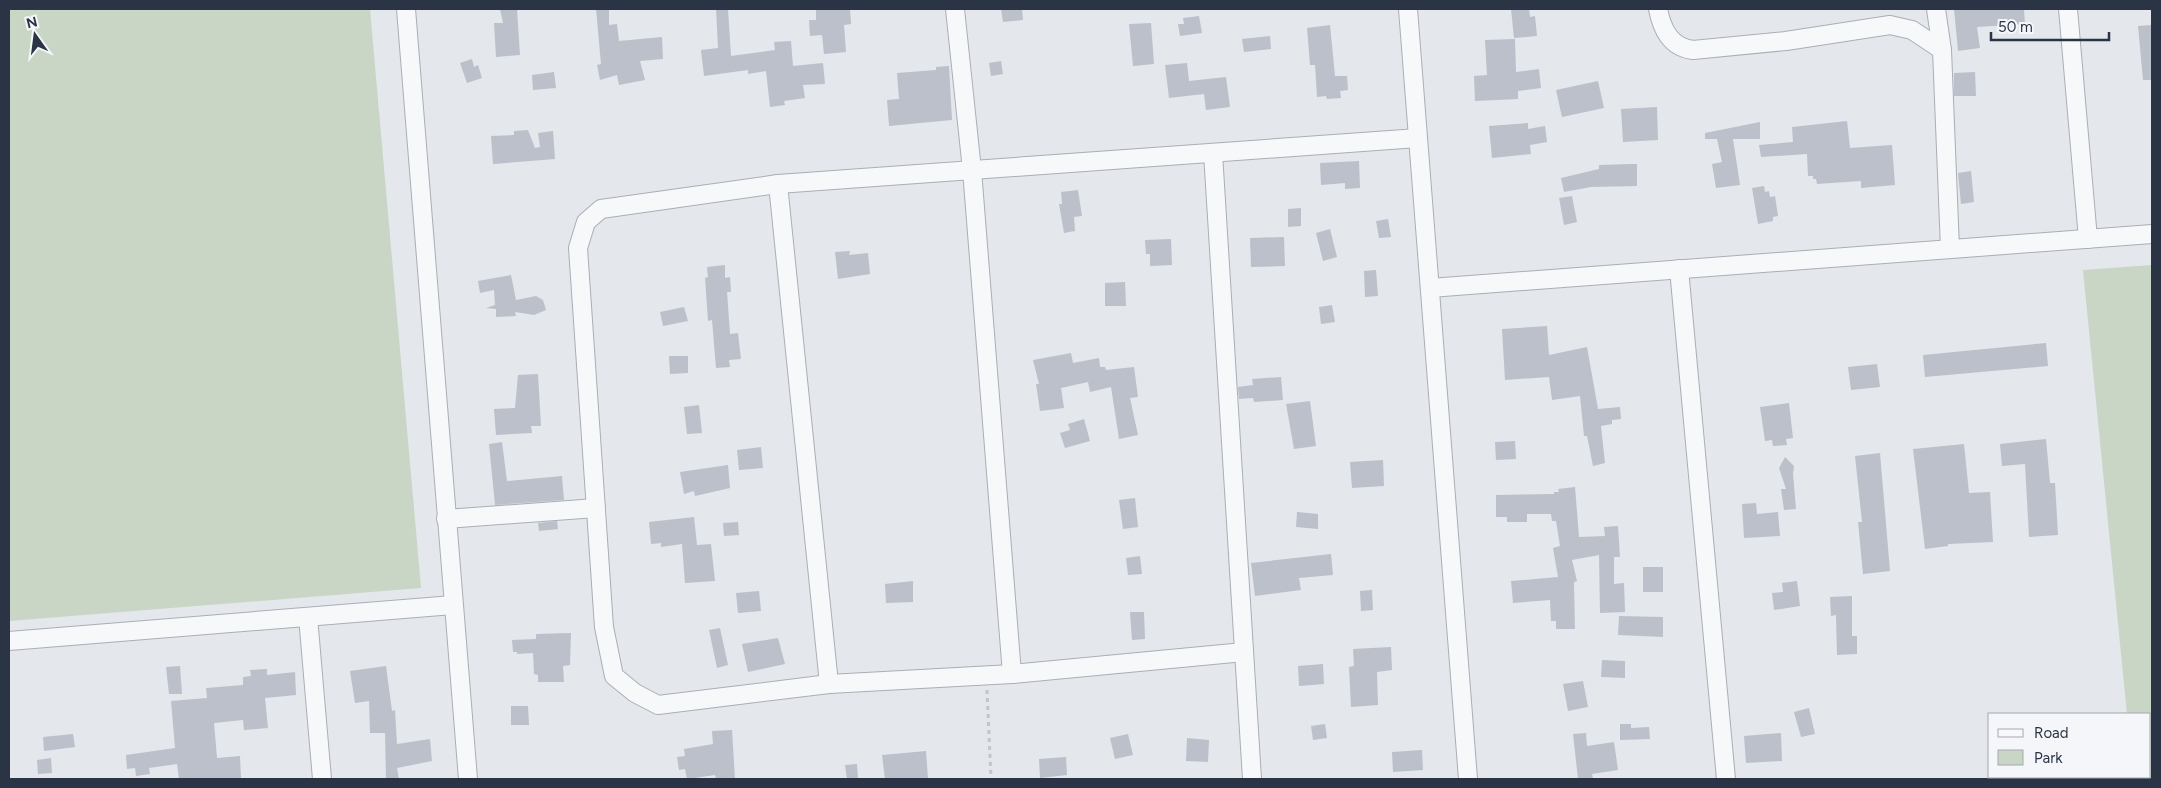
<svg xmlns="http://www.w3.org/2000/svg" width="2161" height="788" viewBox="0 0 2161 788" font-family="Figtree,sans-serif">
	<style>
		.green { fill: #c9d6c5 }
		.building { fill: #bbc0ca }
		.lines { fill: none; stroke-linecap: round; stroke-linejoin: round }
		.street-casing { stroke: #a9aeb7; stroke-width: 20 }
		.path { stroke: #c2c5cb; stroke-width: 3; stroke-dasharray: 4 4; stroke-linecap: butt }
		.street { stroke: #f7f8fa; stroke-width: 18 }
	</style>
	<rect width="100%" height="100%" fill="#e4e7ec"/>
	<g class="green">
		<path d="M9,9H370L421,588L9,621Z"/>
		<path d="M2152,265V779H2133V777H2150V714H2127L2083,270Z"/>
	</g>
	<g class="building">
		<path d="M500,9H517L520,55L496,57L494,23H503Z"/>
		<path d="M596,9H609V25L617,24L619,41L662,37L663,59L640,61L645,80L619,85L617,75L600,80L597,65L601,64Z"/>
		<path d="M716,9H728L731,56L775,50L774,42L791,41L793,66L823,63L825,84L803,85L805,98L784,101L785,105L770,107L766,71L748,74V70L704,76L701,50L718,48Z"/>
		<path d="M816,9H850L851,24L844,25L846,52L824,54L822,35L810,36L809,20H816Z"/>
		<path d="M1001,9H1022L1023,20L1003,22Z"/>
		<path d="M1511,9H1529L1530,17L1535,16L1537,36L1514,38Z"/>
		<path d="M1954,9H2024L2025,24L1977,27L1980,48L1958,51Z"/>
		<path d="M1199,16L1202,33L1180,36L1178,24H1184L1183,18Z"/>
		<path d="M1151,23L1154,64L1133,66L1129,24Z"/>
		<path d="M1330,25L1335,76H1347L1348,90L1340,91L1341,98L1327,99L1326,96L1317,97L1315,65H1310L1307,28Z"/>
		<path d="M2152,25V80H2143L2138,26Z"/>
		<path d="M1270,36L1271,49L1244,52L1242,39Z"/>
		<path d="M1515,39L1516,72L1539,69L1541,88L1518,91V99L1475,101L1474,76L1487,75L1485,40Z"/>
		<path d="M472,59L474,67L478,65L482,78L467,83L460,63Z"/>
		<path d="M1001,61L1003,74L991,76L989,63Z"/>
		<path d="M1187,63L1189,81L1226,77L1230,107L1206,110L1204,94L1169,98L1165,65Z"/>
		<path d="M949,66L952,120L889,126L887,100L899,99L897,73L936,70V67Z"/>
		<path d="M554,72L556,88L533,90L532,75Z"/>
		<path d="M1975,72L1976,96H1954V73Z"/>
		<path d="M1598,81L1604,108L1562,117L1556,90Z"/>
		<path d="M1657,107L1658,140L1623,142L1621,109Z"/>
		<path d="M1847,121L1850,148L1892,145L1895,185L1861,188V181L1817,184L1816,179H1813V176H1808L1807,154L1761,157L1759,145L1793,142L1792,127Z"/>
		<path d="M1760,122V139H1733L1740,185L1716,188L1712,164L1722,162L1717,139H1705V133Z"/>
		<path d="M1528,123V129L1545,126L1547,142L1530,145L1531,154L1492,158L1489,126Z"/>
		<path d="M528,130L535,148L540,147L538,133L553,131L555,159L493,164L491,136L514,135V131Z"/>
		<path d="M1359,161L1360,188L1345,189V183L1321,185L1320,163Z"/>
		<path d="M1630,164H1637V186L1591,187L1564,192L1561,178L1599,169V165Z"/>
		<path d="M1971,171L1974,202L1961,204L1958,173Z"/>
		<path d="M1764,186L1765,192L1769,191L1770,197L1775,196L1778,216L1773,217V221L1758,224L1752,188Z"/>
		<path d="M1078,190L1082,216L1074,217L1075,231L1064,233L1059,204H1062L1061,192Z"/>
		<path d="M1572,196L1577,222L1564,225L1559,198Z"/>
		<path d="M1301,208V226L1288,227V209Z"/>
		<path d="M1388,219L1391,237L1379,238L1376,221Z"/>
		<path d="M1330,229L1337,257L1323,261L1316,233Z"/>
		<path d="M1284,237L1285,266L1251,267L1250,238Z"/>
		<path d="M1171,239L1172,265L1150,266V254H1146L1145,240Z"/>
		<path d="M850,251L849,255L868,253L870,274L838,279L835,252Z"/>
		<path d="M725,265V278L730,277L731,292H727L730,334L738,333L741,359L729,360L730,367L716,368L712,320L708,321L705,278L708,277L707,267Z"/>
		<path d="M1376,270L1378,296L1365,297L1364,271Z"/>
		<path d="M511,275L516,300L536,296L543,300L546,310L534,315L515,312L516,316L496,317V309L486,308L495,305L494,290L480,293L478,281Z"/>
		<path d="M1125,282L1126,306H1105V283Z"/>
		<path d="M1332,305L1335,322L1321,324L1319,307Z"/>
		<path d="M684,307L688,321L663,326L660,312Z"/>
		<path d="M1547,326L1549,355L1587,347L1598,409L1620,407L1621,419L1612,420V424L1601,426L1605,463L1593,466L1587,436H1584L1580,396L1552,400L1549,377L1505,380L1502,329Z"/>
		<path d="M2046,343L2048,366L1925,377L1923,355Z"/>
		<path d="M1071,353L1073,363L1099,358L1100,367H1105L1106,370L1134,367L1138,397L1130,398L1138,435L1119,439L1111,387L1090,392L1088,382L1061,388L1064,408L1040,411L1036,384H1039L1033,360Z"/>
		<path d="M669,356H688V373L670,374Z"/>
		<path d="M1877,364L1880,387L1851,390L1848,367Z"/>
		<path d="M538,374L541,426H531L532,433L496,435L494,409L515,408L518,375Z"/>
		<path d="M1281,377L1283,400L1254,402L1253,398L1239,399L1238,387L1253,385L1252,379Z"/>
		<path d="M1310,401L1316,446L1294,449L1286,404Z"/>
		<path d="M1789,403L1793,438L1786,439L1787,445L1773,446L1772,440L1765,441L1760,407Z"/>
		<path d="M699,405L702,433L687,434L684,407Z"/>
		<path d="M1084,419L1090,441L1065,448L1060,433L1070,430L1068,424Z"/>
		<path d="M2046,439L2050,483H2055L2058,535L2029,537L2025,464L2002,466L2000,444Z"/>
		<path d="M1515,441L1516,459L1496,460L1495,442Z"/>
		<path d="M502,442L507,481L562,476L564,500L495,505L489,444Z"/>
		<path d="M1964,444L1969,493L1990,492L1993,542L1948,544V546L1925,549L1913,449Z"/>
		<path d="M761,447L763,468L739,470L737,450Z"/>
		<path d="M1880,453L1890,571L1863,574L1858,522H1862L1855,456Z"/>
		<path d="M1785,457L1794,466L1793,474L1796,509L1784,510L1781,489H1786L1779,468Z"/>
		<path d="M1383,460L1384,486L1352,488L1350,462Z"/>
		<path d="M728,465L730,488L695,496L694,491L684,494L680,472Z"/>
		<path d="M1575,487L1579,537L1605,536L1604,527L1618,526L1620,557H1614V584L1624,583L1625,612L1600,613L1599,555L1572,560L1577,581L1574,582L1575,629H1556V621H1551L1550,600L1513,603L1511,581L1558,577L1553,548L1560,546L1556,521H1552L1551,514H1527V522H1507V517H1496V495L1554,494V492H1559L1558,489Z"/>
		<path d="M1135,498L1138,527L1123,529L1119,500Z"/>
		<path d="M1756,503L1757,514L1778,512L1780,536L1744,538L1742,504Z"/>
		<path d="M1297,512L1318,514V529L1296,527Z"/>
		<path d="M694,517L697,545L711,544L715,581L685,583L682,544L661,547V543L651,544L649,522Z"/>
		<path d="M557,521L558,529L539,531L538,523Z"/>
		<path d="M738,522L739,535L724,536L723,523Z"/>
		<path d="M1331,554L1333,575L1299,578L1301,590L1255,596L1251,563Z"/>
		<path d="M1140,556L1142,574L1128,575L1126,558Z"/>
		<rect x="1643" y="567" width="20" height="25"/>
		<path d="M913,581V602L886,603L885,584Z"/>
		<path d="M1797,581L1800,606L1774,610L1772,593L1783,592L1782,583Z"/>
		<path d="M1372,590L1373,610L1361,611L1360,591Z"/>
		<path d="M759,591L761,611L738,613L736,593Z"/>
		<path d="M1852,596V636H1857V654L1837,655L1836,615L1831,616L1830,597Z"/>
		<path d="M1130,612H1144L1145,639L1132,640Z"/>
		<path d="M1619,616L1663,617V637L1618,635Z"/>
		<path d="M720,628L728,665L717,668L709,630Z"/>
		<path d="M571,633L570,665L563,666L564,682H538V675L534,674L533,653L517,654V652H513L512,640L536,639V634Z"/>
		<path d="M778,638L785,664L748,672L742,644Z"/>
		<path d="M1391,647L1392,670L1377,672L1378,705L1351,707L1349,667L1354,666L1353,649Z"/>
		<path d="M1602,660L1625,661V678L1601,677Z"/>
		<path d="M1323,664L1324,684L1299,686L1298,666Z"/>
		<path d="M180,666L182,694H169L166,667Z"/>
		<path d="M386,666L392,711L395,710L397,744L430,739L432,761L397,768L399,779H386L385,733H370L369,701L355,703L350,671Z"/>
		<path d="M267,669V675L295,672L296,695L265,698L268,728L244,730L243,720L214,723L217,758L240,756L241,779H179L177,764L149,768L150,774L136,776L135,768L127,769L126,755L175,748L171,701L207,698L206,688L243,685V677L251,676L250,670Z"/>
		<path d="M1583,681L1588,707L1568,711L1563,684Z"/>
		<path d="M511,706H528L529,725H511Z"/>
		<path d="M1809,708L1815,734L1801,737L1794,712Z"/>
		<path d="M1325,724L1327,738L1313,740L1311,726Z"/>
		<path d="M1620,724H1631V728L1649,727L1650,739L1620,740Z"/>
		<path d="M732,730L735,779H716L715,775L687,779L685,769L679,770L677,757L685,756L684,749L713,744L712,731Z"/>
		<path d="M1586,733L1587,746L1614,742L1618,770L1592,774L1593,779H1578L1573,734Z"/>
		<path d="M1781,733L1782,761L1746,763L1744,736Z"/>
		<path d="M73,734L75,747L44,751L43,737Z"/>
		<path d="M1128,734L1133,755L1115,759L1110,738Z"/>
		<path d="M1187,738L1209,740L1208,762L1186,761Z"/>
		<path d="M1422,750L1423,770L1393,772L1392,752Z"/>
		<path d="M926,751L928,779H885L882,755Z"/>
		<path d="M1066,757L1067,775L1040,778L1039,759Z"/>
		<path d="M51,758L52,773L38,774L37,760Z"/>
		<path d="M857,764L858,779H847L845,765Z"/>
	</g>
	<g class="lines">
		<defs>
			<g id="street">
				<path d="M406,9L468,779"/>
				<path d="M955,9L972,170L1012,674"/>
				<path d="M1408,9L1468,779"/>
				<path d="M1658,9C1662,29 1670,47 1693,50L1786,41L1890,25L1912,30L1942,50"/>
				<path d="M1936,9L1942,50L1950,249"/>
				<path d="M2068,9L2088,239"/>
				<path d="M1213,153L1252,779"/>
				<path d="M778,184L829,684"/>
				<path d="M1679,269L1726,779"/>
				<path d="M1430,288L2152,234"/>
				<path d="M446,519L596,508"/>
				<path d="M308,617L322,779"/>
				<path d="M9,641L453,605"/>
				<path d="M1244,652L1012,674L829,684L658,705L635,693L614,676L604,627L578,248L586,222L601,209L778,184L1418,138"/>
			</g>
		</defs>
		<use href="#street" class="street-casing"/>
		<path class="path" d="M987,690L991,779"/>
		<use href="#street" class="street"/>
	</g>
	<rect width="2161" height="788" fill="none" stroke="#2b3445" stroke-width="20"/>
	<rect x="1988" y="713" width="162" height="65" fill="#f4f6f9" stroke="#a4a8b1"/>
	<rect x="1998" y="729" width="25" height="8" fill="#f7f8fa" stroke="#a4a8b1"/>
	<text x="2034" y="738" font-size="15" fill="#2b3445">Road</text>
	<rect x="1998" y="750" width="25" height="15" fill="#c9d6c5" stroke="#a4a8b1"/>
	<text x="2034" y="763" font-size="15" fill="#2b3445">Park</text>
	<g transform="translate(35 35) rotate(346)" stroke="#f4f6f9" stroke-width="4" paint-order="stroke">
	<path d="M0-4L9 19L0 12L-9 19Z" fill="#2b3445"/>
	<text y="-8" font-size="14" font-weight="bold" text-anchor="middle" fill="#2b3445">N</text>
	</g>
	<path d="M1991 32v8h118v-8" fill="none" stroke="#2b3445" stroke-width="2.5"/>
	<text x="1998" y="32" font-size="15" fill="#2b3445" stroke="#f4f6f9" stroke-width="4" paint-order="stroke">50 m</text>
</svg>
